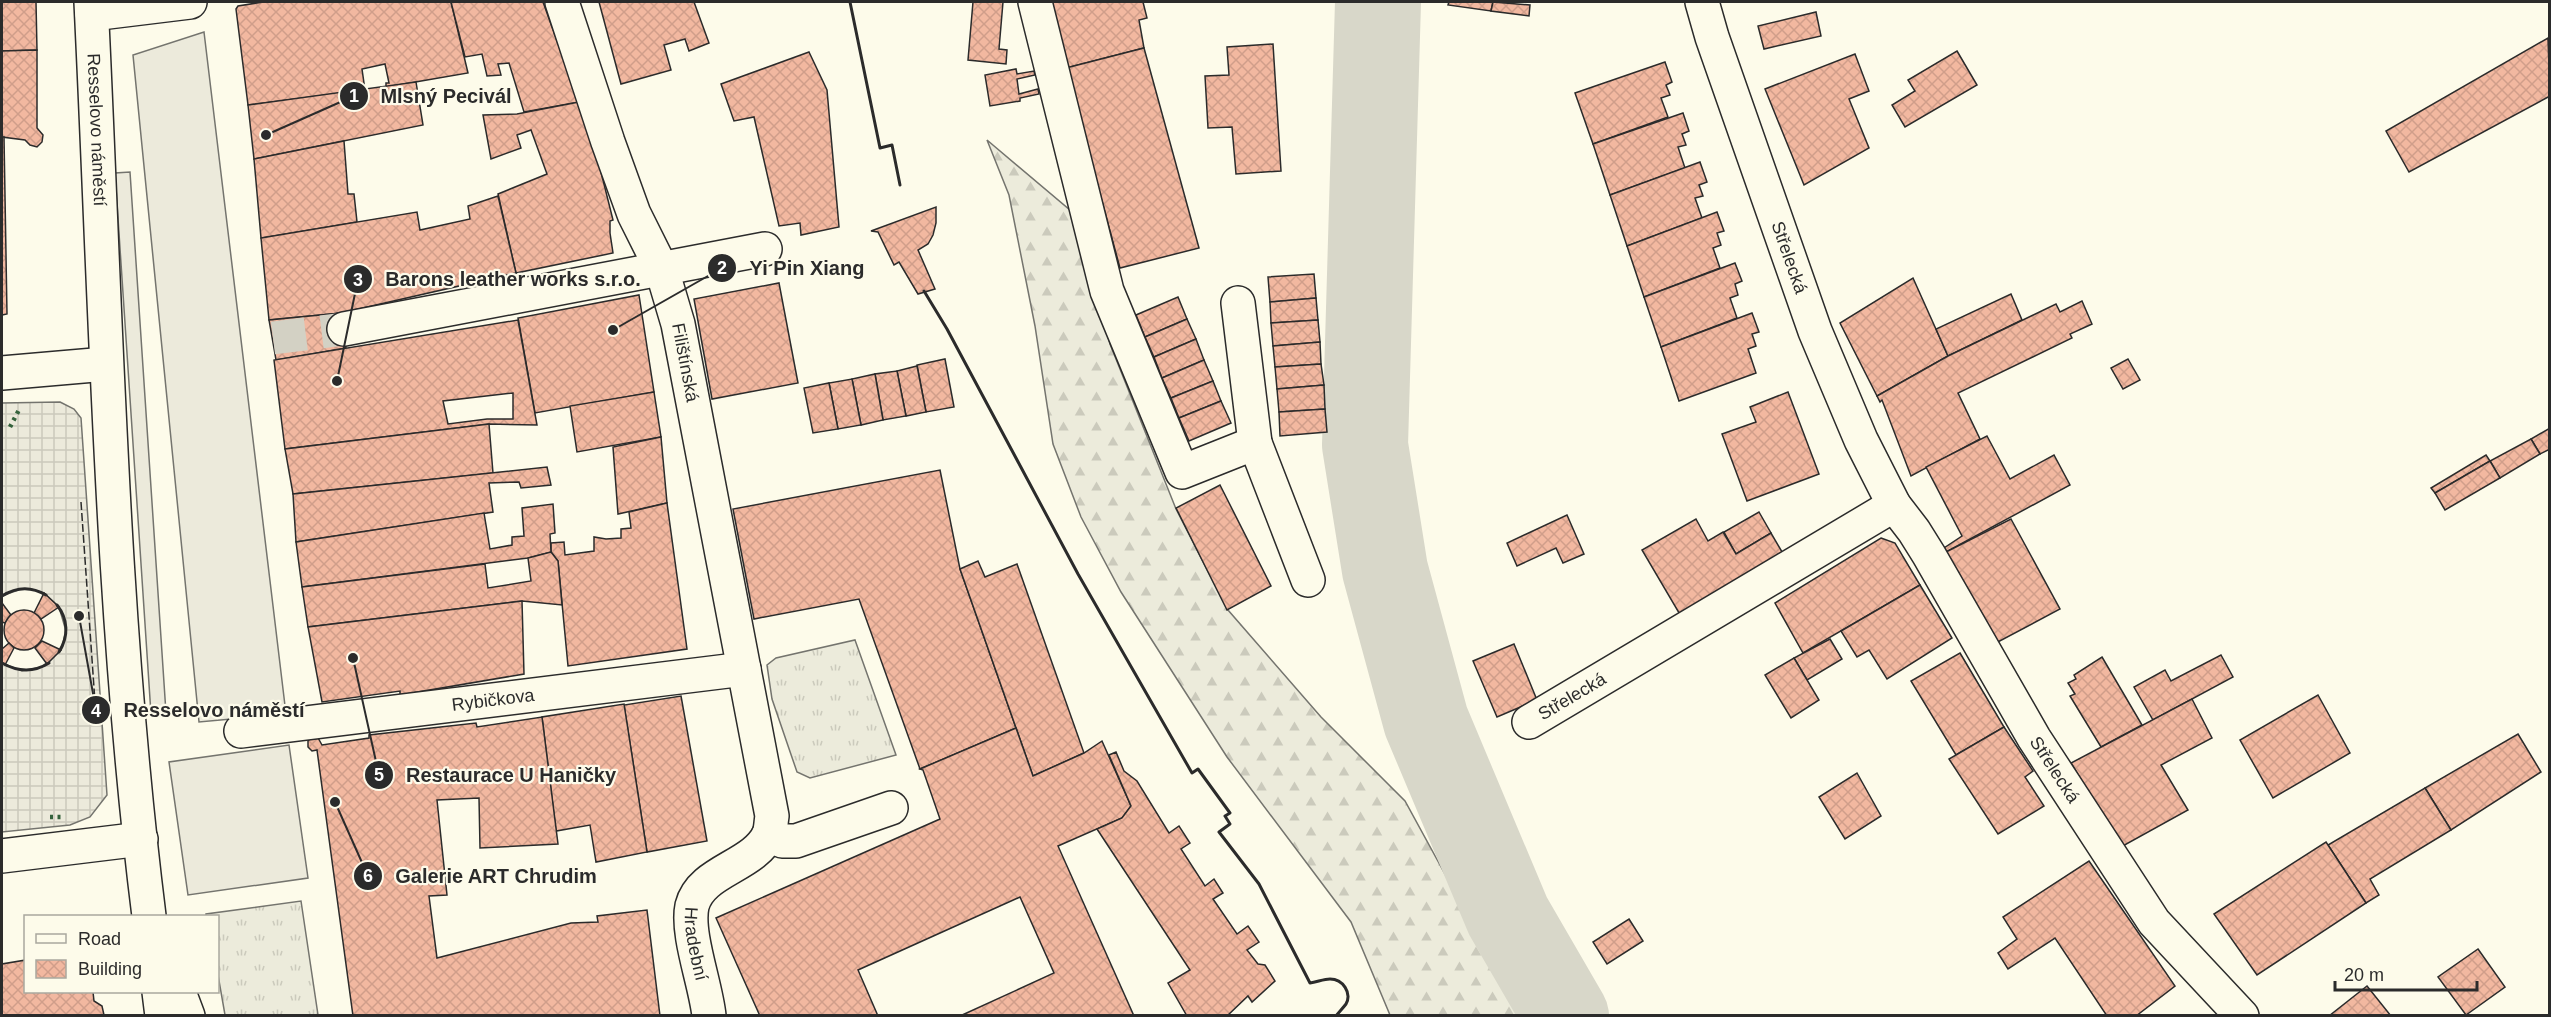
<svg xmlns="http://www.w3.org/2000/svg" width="2551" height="1017" viewBox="0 0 2551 1017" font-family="Arial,sans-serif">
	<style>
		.grass { fill: url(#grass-tufts); stroke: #74746e; stroke-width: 1.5 }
		.forest { fill: url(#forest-firs); stroke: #74746e; stroke-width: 1.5 }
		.parking { fill: #eceadb; stroke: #74746e; stroke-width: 1.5 }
		.plaza { fill: url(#plaza-grid); stroke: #74746e; stroke-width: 1.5 }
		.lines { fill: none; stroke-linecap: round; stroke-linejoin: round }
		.river { stroke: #d8d7c9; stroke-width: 86 }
		.building { fill: url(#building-cross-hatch); stroke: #2b2b2b; stroke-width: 1.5; fill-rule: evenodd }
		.minor-tunnel { stroke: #d3d1c4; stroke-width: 33; stroke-dasharray: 33 16; stroke-linecap: butt }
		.minor-casing { stroke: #2b2b2b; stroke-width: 36 }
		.minor { stroke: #fdfbea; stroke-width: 33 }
		.hedge { stroke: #34623c; stroke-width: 4.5; stroke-dasharray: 3 4.5; stroke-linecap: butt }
		.fence { stroke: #2b2b2b; stroke-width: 1.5; stroke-dasharray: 8 3; stroke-linecap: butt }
		.wall { stroke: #2b2b2b; stroke-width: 3 }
		.labels { text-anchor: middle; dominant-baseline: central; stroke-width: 4.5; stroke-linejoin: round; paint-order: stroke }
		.street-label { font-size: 18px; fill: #2b2b2b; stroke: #fdfbea }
		.leader { fill: none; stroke: #2b2b2b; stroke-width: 2 }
		.callout-dot { fill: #2b2b2b; stroke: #fdfbea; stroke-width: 2 }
		.mark-label { font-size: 18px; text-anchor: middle; font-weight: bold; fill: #fff }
		.callout-label { font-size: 20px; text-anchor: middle; font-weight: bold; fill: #2b2b2b; stroke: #fdfbea; stroke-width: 4.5; stroke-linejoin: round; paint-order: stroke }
	</style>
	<defs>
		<pattern id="grass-tufts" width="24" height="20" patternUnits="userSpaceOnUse" patternTransform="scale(1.5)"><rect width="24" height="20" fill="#ecebdb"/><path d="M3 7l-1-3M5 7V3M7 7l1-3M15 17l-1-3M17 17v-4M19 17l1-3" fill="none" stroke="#cbcabc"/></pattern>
		<pattern id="forest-firs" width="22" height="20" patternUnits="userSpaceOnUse" patternTransform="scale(1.5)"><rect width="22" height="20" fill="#ecebdb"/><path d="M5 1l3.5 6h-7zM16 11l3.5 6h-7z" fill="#cbcabc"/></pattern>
		<pattern id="plaza-grid" width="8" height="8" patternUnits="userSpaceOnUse" patternTransform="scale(1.5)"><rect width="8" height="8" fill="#eceadb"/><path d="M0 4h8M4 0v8" fill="none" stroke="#cbc9bc"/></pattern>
		<pattern id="building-cross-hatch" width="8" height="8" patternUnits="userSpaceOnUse" patternTransform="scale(1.5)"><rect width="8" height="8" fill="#f2b8a0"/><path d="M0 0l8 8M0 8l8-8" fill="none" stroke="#d09e8a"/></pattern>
	</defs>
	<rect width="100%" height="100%" fill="#fdfbea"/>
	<g class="grass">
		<path d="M855,640L896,755L810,778L797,772L772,699L767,665L776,658Z"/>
		<path d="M301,901L318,1015H225L218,975V916H206V914Z"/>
	</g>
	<path class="forest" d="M987,140L1077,216L1110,344L1176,509L1228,610L1321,717L1405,801L1522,1015H1390L1351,922L1227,757L1121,592L1081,517L1053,444L1035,326L1009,195Z"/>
	<g class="parking">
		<path d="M204,32L286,714L199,722L133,55Z"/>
		<path d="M130,172L166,713L151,714L115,173Z"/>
		<path d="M289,745L308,878L188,895L169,762Z"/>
	</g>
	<path class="plaza" d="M60,402L74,409L81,418L107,795L90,817L70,825L2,832V663L22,671L42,667L61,650L66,631L59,607L44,593L31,589H21L2,596V403Z"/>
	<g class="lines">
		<path class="river" d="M1378,2L1365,445L1385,570L1426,721L1508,916L1566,1016"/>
	</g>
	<g class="building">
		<path d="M2,2H36L37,50L2,51Z"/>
		<path d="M263,2H451L468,73L386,87V83H389L385,64L362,69L365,90L248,105L236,9L238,6Z"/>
		<path d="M451,2H543L579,102L524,112L509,63L498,64L501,75L487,76L482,54L465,57Z"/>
		<path d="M599,2H694L709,43L689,51L685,39L664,45L671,70L621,84Z"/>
		<path d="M973,2H1003L999,49L1007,50L1006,64L968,60Z"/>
		<path d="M1047,2H1143L1147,18L1139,20L1144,48L1066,68Z"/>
		<path d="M1449,2H1493L1491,11L1448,5Z"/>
		<path d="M1493,2L1530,5L1529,16L1491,11Z"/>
		<path d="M1816,12L1821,36L1764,49L1758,26Z"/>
		<path d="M2548,38L2550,96L2409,172L2386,131Z"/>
		<path d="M1273,44L1281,171L1236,174L1232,127L1208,128L1205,76L1229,75L1227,47Z"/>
		<path d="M1144,48L1199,248L1120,268L1066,68Z"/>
		<path d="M37,50V128L43,135L42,142L37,147L30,145L25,140L2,137V51Z"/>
		<path d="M1957,51L1977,85L1905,127L1892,105L1915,91L1908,80Z"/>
		<path d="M809,52L827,90L839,227L801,235L800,223L779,226L754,117L734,121L721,84Z"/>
		<path d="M1855,54L1869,91L1849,99L1869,148L1804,185L1765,89Z"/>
		<path d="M1665,62L1672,82L1666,85L1670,95L1661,98L1668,117L1593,144L1575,93Z"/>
		<path d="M1016,69L1017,74L1034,71L1035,75L1017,79L1019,94L1038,89L1039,94L1020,98V101L990,106L985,75Z"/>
		<path d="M416,82L423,125L254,159L248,105Z"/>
		<path d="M579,102L592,136L613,220L610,221V233L613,253L516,273L498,194L547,174L531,130L517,135L521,148L491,159L483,115L517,114Z"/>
		<path d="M1683,113L1689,131L1682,134L1686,145L1678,147L1685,168L1610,195L1593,144Z"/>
		<path d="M2,137H4L7,314L2,315Z"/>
		<path d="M344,141L348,194H354L357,222L261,238L254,159Z"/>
		<path d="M1700,162L1707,182L1699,185L1703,196L1695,198L1702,218L1627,246L1610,195Z"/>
		<path d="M498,196L516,273L341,313L269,320L261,238L417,212L420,230L470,219L468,206Z"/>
		<path d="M936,207V223L933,235L928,244L918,250L935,289L918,294L899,262L894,265L878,232L871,231Z"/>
		<path d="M1717,212L1724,231L1717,233L1721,245L1713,248L1720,268L1644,297L1627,246Z"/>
		<path d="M1735,263L1742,281L1735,284L1738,295L1730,298L1737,318L1661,347L1644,297Z"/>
		<path d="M1314,274L1316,298L1270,302L1268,277Z"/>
		<path d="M1913,278L1948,356L1877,396L1840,323Z"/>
		<path d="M779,283L798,383L712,399L694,299Z"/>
		<path d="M2011,294L2022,320L1948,356L1936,329Z"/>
		<path d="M639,295L654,392L535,413L518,318Z"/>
		<path d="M1178,297L1187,319L1145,337L1136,315Z"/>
		<path d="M1316,298L1318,320L1271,323L1270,302Z"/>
		<path d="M2082,301L2092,324L2070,334L2072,338L1958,393L1980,439L1911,476L1882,400L1880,402L1877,396L1948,356L2056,304L2060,312Z"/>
		<path d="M341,313L346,348L276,360L269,320Z"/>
		<path d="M1752,313L1759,332L1752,334L1756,346L1748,349L1756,373L1679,401L1661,347Z"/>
		<path d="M1187,319L1196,339L1154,357L1145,337Z"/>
		<path d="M518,320L537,425L489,424L285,449L274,360ZM513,393V419H487L448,424L443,401Z"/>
		<path d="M1318,320L1320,342L1273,346L1271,323Z"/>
		<path d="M1196,339L1204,360L1162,378L1154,357Z"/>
		<path d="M1320,342L1321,364L1275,367L1273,346Z"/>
		<path d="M945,359L954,407L926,412L917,365Z"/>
		<path d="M2128,359L2140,380L2123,389L2111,368Z"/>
		<path d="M1204,360L1213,381L1171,398L1162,378Z"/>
		<path d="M1321,364L1324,385L1277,389L1275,367Z"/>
		<path d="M917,366L926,412L906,416L897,371Z"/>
		<path d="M897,371L906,416L883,420L875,374Z"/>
		<path d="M875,374L883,420L861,425L852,379Z"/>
		<path d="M852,379L861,425L838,429L829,383Z"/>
		<path d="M1213,381L1221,401L1179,418L1171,398Z"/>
		<path d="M829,383L838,429L813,433L804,388Z"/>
		<path d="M1324,385L1325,409L1279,412L1277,389Z"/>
		<path d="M654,392L661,437L577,452L570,406Z"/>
		<path d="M1788,392L1819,474L1747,501L1722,434L1756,422L1750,407Z"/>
		<path d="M1221,401L1231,423L1189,441L1179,418Z"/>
		<path d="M1325,409L1327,432L1280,436L1279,412Z"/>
		<path d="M489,424L493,473L293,494L285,449Z"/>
		<path d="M2550,428V449L2540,454L2531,439Z"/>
		<path d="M1987,436L2010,479L2054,455L2070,485L1946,552L1944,548L1962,536L1926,467Z"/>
		<path d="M661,437L667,503L618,514L613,447Z"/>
		<path d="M2531,439L2540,454L2500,478L2490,461Z"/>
		<path d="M2486,455L2490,461L2435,493L2431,488Z"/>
		<path d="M2490,461L2500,478L2445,510L2435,493Z"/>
		<path d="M547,467L551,485L521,488L519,482L489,483L493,512L296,542L293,494Z"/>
		<path d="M940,470L960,569L1016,728L920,769L859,599L754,619L733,509Z"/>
		<path d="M1220,485L1271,586L1227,610L1176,508Z"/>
		<path d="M667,503L687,649L568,666L558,561L551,552V543L564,542L565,555L594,551V537L606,539L621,538V529L631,528L629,512Z"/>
		<path d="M553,504L555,533L550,534L551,552L528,558L302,587L296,542L484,513L490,549L512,545V537L524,536L522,508Z"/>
		<path d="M1759,512L1771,533L1736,554L1724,532Z"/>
		<path d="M1567,515L1584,554L1563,563L1556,548L1517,566L1507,543Z"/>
		<path d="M1696,519L1708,541L1723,532L1736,554L1771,533L1785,557L1682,618L1642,550Z"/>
		<path d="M2011,519L2060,609L1996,643L1946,552Z"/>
		<path d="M1881,538L1895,543L1920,585L1803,653L1775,603Z"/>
		<path d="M551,552L558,561L562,605L522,601L308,627L302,587L485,564L488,588L531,581L528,558Z"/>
		<path d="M978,561L985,577L1017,564L1084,753L1033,776L960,569Z"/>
		<path d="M1920,585L1952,638L1887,679L1869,650L1857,657L1841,631Z"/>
		<path d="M44,593L59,607L41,619L34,613Z"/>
		<path d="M522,601L524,674L400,695V691L322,702L308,627Z"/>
		<path d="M2,603L11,615L5,623L2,622Z"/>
		<circle cx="24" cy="630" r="20"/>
		<path d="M1830,639L1842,659L1807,680L1794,658Z"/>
		<path d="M42,641L61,650L47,664L35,648Z"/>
		<path d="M9,643L14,648L5,665L2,663V649Z"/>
		<path d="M1514,644L1537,700L1497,717L1473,661Z"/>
		<path d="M1960,653L2004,727L1956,755L1911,681Z"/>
		<path d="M2221,655L2233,677L2153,720L2134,687L2165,670L2171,681Z"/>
		<path d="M2102,657L2142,725L2101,747L2070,696L2075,694L2068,683L2076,679L2074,675Z"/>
		<path d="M1794,658L1819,700L1791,718L1765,675Z"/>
		<path d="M2318,695L2350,753L2273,798L2240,740Z"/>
		<path d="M681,696L707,841L647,852L624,705Z"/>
		<path d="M2192,699L2212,738L2161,765L2188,810L2121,847L2071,763Z"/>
		<path d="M624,704L647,852L596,862L590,825L556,831L542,717Z"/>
		<path d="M542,717L558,844L480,848L479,798L437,800L447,895L429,896L437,958L571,923L598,922L597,916L647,910L660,1016H353L317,750L312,751L308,747V741L311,737L317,736L322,745L369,738V735L476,723L477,727Z"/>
		<path d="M2004,727L2033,771L2025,777L2044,806L1998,834L1949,759Z"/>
		<path d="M1016,728L1033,776L1084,753L1102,741L1131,806L1122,818L1058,846L1134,1016H960L1054,973L1020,897L858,970L878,1016H760L716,918L940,819L923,770L920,769Z"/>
		<path d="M2518,734L2541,772L2451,830L2425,788Z"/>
		<path d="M1116,752L1124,771L1137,781L1169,833L1179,826L1190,843L1181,849L1205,886L1214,879L1223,893L1213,899L1237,934L1248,926L1259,942L1247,950L1258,964L1265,965L1275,981L1252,1002L1248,996L1227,1016H1187L1168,983L1190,970L1097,829L1122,818L1131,806L1109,755Z"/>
		<path d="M1857,773L1881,816L1845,839L1819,797Z"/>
		<path d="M2425,788L2451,830L2370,879L2379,895L2366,903L2328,845Z"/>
		<path d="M2326,842L2366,903L2257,975L2214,914Z"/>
		<path d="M2089,861L2175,986L2136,1016H2107L2055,938L2008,969L1998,953L2017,939L2003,917Z"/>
		<path d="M1629,919L1643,941L1607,964L1593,942Z"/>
		<path d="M2478,949L2505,987L2466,1015L2438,977Z"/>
		<path d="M26,960V992H93L94,1001L102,1006L104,1015L2,1016V964Z"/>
		<path d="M2367,986L2391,1016H2329Z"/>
	</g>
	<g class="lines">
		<path class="minor-tunnel" d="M273,338L344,329"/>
		<defs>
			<g id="minor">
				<path id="s1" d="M91,2C106,307 111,613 149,916"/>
				<path id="s2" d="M562,2L608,142L634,214L662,270L678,324L772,816C771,821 771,829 769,834C754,867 701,870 692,906C686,934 706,985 709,1016"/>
				<path d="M1035,2L1107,291L1182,472L1255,443L1238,303"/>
				<path id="s3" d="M1702,2L1712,37L1815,331L1861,440L1894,505L1914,531L1929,555L2034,738L2154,922L2242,1016"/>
				<path d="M92,14L190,2"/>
				<path d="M344,329L765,249"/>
				<path d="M2,373L106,364"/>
				<path d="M1255,443L1308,580"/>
				<path id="s4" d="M1529,722L1894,505"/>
				<path id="s5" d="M241,731L744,669"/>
				<path d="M769,834L782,841H796L891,808"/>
				<path d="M2,856L141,839"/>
				<path d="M159,992L162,1016"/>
				<path d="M179,992L188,1016"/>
			</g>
		</defs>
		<use href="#minor" class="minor-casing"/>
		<use href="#minor" class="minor"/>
		<g class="hedge">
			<path d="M10,427L20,408"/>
			<path d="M50,817H61"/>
		</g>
		<path class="fence" d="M81,502L95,702"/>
		<g class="wall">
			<path d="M850,2L880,148L892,145L900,185"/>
			<path d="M924,291L947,329L1078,574L1192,773L1198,769L1230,813L1225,816L1230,824L1219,832L1259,884L1310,983C1317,982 1324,979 1330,979C1343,979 1352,993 1346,1004C1343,1008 1339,1012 1336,1016"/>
			<path d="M2,596C16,587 31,586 46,595"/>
			<path d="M57,605C68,619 69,636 59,652"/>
			<path d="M2,663C18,672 33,673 49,663"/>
		</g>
	</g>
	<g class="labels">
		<g class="street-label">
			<text stroke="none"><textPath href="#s1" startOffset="128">Resselovo náměstí</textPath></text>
			<text stroke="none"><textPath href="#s3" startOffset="270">Střelecká</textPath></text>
			<text stroke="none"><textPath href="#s2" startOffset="382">Filištínská</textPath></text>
			<text stroke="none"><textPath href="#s4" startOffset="50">Střelecká</textPath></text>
			<text stroke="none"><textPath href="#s5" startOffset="254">Rybičkova</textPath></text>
			<text stroke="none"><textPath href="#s3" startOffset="849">Střelecká</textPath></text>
			<text stroke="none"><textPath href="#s2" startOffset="1008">Hradební</textPath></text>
		</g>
	</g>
	<path class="leader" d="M266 135L354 96M613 330L722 268M337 381L358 279M79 616L96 710M353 658L379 775M335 802L368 876"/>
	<g class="callout-dot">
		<circle cx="266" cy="135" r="6"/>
		<circle cx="613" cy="330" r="6"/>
		<circle cx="337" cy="381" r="6"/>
		<circle cx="79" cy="616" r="6"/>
		<circle cx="353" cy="658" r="6"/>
		<circle cx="335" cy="802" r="6"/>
		<circle cx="354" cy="96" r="15"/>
		<circle cx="722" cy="268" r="15"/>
		<circle cx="358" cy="279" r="15"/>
		<circle cx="96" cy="710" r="15"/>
		<circle cx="379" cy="775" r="15"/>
		<circle cx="368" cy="876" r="15"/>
	</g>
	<g class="mark-label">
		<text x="354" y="102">1</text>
		<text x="722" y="274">2</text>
		<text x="358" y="286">3</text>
		<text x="96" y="717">4</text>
		<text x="379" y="781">5</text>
		<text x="368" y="882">6</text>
	</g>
	<g class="callout-label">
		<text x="446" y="103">Mlsný Pecivál</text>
		<text x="807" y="275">Yi Pin Xiang</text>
		<text x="513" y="286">Barons leather works s.r.o.</text>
		<text x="214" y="717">Resselovo náměstí</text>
		<text x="511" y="782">Restaurace U Haničky</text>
		<text x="496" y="883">Galerie ART Chrudim</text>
	</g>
	<rect width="2551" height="1017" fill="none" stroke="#2b2b2b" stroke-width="6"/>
	<rect x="24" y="915" width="195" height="78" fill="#fdfbea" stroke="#a9a89e" stroke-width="1.5"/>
	<rect x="36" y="934" width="30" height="9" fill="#fdfbea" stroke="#a9a89e" stroke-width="1.5"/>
	<text x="78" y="945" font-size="18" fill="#2b2b2b">Road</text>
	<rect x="36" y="960" width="30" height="18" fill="url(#building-cross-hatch)" stroke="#a9a89e" stroke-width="1.5"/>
	<text x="78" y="975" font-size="18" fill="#2b2b2b">Building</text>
	<path d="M2335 981v9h142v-9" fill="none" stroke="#2b2b2b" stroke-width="3"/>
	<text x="2344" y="981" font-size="18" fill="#2b2b2b" stroke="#fdfbea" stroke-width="4.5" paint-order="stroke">20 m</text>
</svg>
